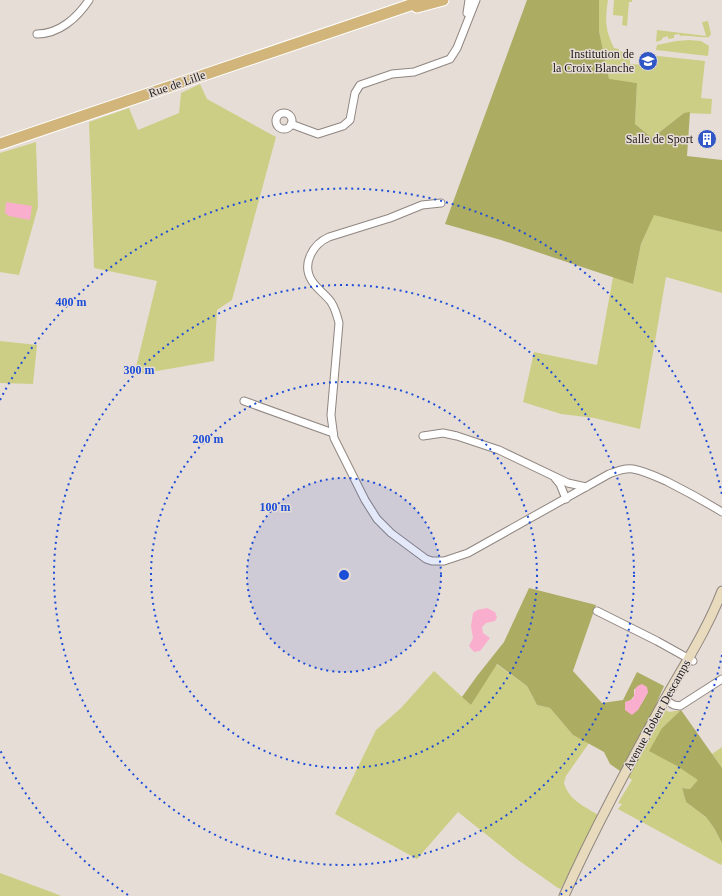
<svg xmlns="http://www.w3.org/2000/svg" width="722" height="896" viewBox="0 0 722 896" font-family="'Times New Roman',serif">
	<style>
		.green { fill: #cdce85 }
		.forest { fill: #acac63; fill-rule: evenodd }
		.water { fill: #faaece }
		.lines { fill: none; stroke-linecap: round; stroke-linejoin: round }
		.minor-casing { stroke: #8f8681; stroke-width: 9 }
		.secondary-casing { stroke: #8f8681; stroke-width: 11 }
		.primary-casing { stroke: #fff; stroke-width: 13 }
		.minor { stroke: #fff; stroke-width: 7 }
		.secondary { stroke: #e8dabd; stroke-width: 9 }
		.primary { stroke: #d1b57b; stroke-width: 11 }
		.ring { fill: none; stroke: #1d4ed8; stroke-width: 2; stroke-dasharray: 2 4 }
		.labels { text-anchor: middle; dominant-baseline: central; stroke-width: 3; stroke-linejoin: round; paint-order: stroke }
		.poi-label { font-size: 12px; fill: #201c1a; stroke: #e7ddd7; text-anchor: end }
		.street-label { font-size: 12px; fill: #201c1a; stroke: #e7ddd7 }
		.centre { fill: #1d4ed8; stroke: #e7ddd7; stroke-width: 2 }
		.ring-label { font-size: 12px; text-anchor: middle; font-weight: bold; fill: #1d4ed8; stroke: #e7ddd7; stroke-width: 3; stroke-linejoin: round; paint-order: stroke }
	</style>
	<rect width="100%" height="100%" fill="#e7ddd7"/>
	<g class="green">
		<path d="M599,0H608C605,19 605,30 614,48L619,49V51L624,52V59H630V64L648,65L649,55L705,61L701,98L712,99L711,114L684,113L652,138L635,124L637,83L609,80L599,31Z"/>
		<path d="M614,0H632V2H629L627,26L622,25L623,16L613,15Z"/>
		<path d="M708,21L711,34L709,37C699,38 690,35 680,36L679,34L674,35V38L668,39V36L662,38V40L656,42L657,30L706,36L702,22Z"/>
		<path d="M689,40L701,41L709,46L708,56L656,50L657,45L676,41Z"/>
		<path d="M200,84L207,99L276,137L232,300L217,310L214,361L134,375L157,281L94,268L89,122L129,108L138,130L179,113L181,93Z"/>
		<path d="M36,142L38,207L19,275L0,272V153Z"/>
		<path d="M654,214L722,232V293L666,277L640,429L594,418L561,414L523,402L534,352L597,365L613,277L633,284L641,244Z"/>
		<path d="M0,341L37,345L33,384L0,383Z"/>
		<path d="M496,664L527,686L537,705L550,708L573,735L589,743L566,776L564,783C569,800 584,806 598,815L561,889L558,888L518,860L458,812L417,859L335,814L376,730L401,708L434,671L471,705Z"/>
		<path d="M656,703L669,712L681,710L662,728L677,766L699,780L690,789L682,788L686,802L706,817L714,828L722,843V862L721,865L618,809L622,804L618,803L632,780L620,771L647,725Z"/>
		<path d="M722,747V768L712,754Z"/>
		<path d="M0,873L54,893L61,896H0Z"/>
	</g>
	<g class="forest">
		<path d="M527,0H599V31L609,79L637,83L635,124L652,138L684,113L690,112L687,156L722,160V232L654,215L641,244L633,284L501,240L445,224Z"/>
		<path d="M529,588L596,605L573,671L602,703L623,700L637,672L664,686L647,725L620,771L610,764L604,752L573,735L550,708L537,705L527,686L497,664L471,705L462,697L477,676L504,642ZM634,689L648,692L642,703L634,713L630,701L634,696Z"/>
		<path d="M681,710L722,768V843L714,828L706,817L686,802L682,788L690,789L698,780L677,766L649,751L662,728Z"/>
	</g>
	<g class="water">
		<path d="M6,202L32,206L30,220L9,216L5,213Z"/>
		<path d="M487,608L495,612L497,617L495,621L486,623L482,627L483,633L490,638L480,651L474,652L469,646L473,638L471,626L473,613L477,610Z"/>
		<path d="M642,684L647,687L648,692L638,710L632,715L625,710V702L633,699C637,691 631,688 642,684Z"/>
	</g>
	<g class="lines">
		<defs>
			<g id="minor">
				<path d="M467,13L469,0"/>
				<path d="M37,34C59,34 77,18 89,0"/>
				<circle cx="284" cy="121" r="8"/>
				<path d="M291,124L318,134L343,126L350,120L355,93L360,85L392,74L414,72L450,59L457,48L476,0"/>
				<path d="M441,203L422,205L390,218L329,237C313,244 301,264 312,281C317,289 325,294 331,302C335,308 337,315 339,323L331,415L334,438L365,500L377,519L391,533L426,559L432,561H444L468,553L609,474C617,471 624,468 633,469C645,471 657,477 668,482C686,491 704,501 722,512"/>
				<path d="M244,401L333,433"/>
				<path d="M423,436L443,433L457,436L499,450L568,483L586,487"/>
				<path d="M555,478L560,484L566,499"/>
				<path d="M597,611L657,641L693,661"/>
				<path d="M665,700L674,705L680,706L722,679"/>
			</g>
			<path id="secondary" d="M564,896C594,829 629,765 664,701C684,665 707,630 722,591"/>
			<g id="primary">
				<path d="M417,7L443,0"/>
				<path d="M0,144L425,0"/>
			</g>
		</defs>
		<use href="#minor" class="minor-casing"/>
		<use href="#secondary" class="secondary-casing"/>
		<use href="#primary" class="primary-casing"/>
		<use href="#minor" class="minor"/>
		<use href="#secondary" class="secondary"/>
		<use href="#primary" class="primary"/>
	</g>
	<circle cx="344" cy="575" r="97" fill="#1d4ed8" fill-opacity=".12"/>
	<g class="ring">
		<circle cx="344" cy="575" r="97"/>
		<circle cx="344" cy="575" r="193"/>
		<circle cx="344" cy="575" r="290"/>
		<path d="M722 655A386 386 0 0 1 560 895M128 895A386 386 0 0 1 0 750M0 400A386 386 0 0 1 722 495"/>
	</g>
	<defs>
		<symbol id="school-disc" viewBox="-11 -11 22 22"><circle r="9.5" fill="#3157c7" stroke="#e7ddd7"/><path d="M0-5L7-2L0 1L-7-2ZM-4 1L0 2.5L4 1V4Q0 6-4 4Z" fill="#fff"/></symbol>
		<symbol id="building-disc" viewBox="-11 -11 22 22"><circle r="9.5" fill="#3157c7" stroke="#e7ddd7"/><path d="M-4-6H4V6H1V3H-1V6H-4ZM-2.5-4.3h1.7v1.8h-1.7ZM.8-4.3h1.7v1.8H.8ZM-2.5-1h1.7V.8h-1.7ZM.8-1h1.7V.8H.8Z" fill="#fff"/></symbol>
	</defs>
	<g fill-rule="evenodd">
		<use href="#school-disc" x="637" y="50" width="22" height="22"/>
		<use href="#building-disc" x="696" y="128" width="22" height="22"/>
	</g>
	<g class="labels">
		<g class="poi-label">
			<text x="634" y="54">Institution de<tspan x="634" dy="14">la Croix Blanche</tspan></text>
			<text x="693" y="139">Salle de Sport</text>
		</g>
		<g class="street-label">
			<text transform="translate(177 84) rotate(-19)">Rue de Lille</text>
			<text transform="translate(657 715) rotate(-61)">Avenue Robert Descamps</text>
		</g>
	</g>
	<circle cx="344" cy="575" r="6" class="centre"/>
	<g class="ring-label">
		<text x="71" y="306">400 m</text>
		<text x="139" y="374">300 m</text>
		<text x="208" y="443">200 m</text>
		<text x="275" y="511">100 m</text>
	</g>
</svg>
